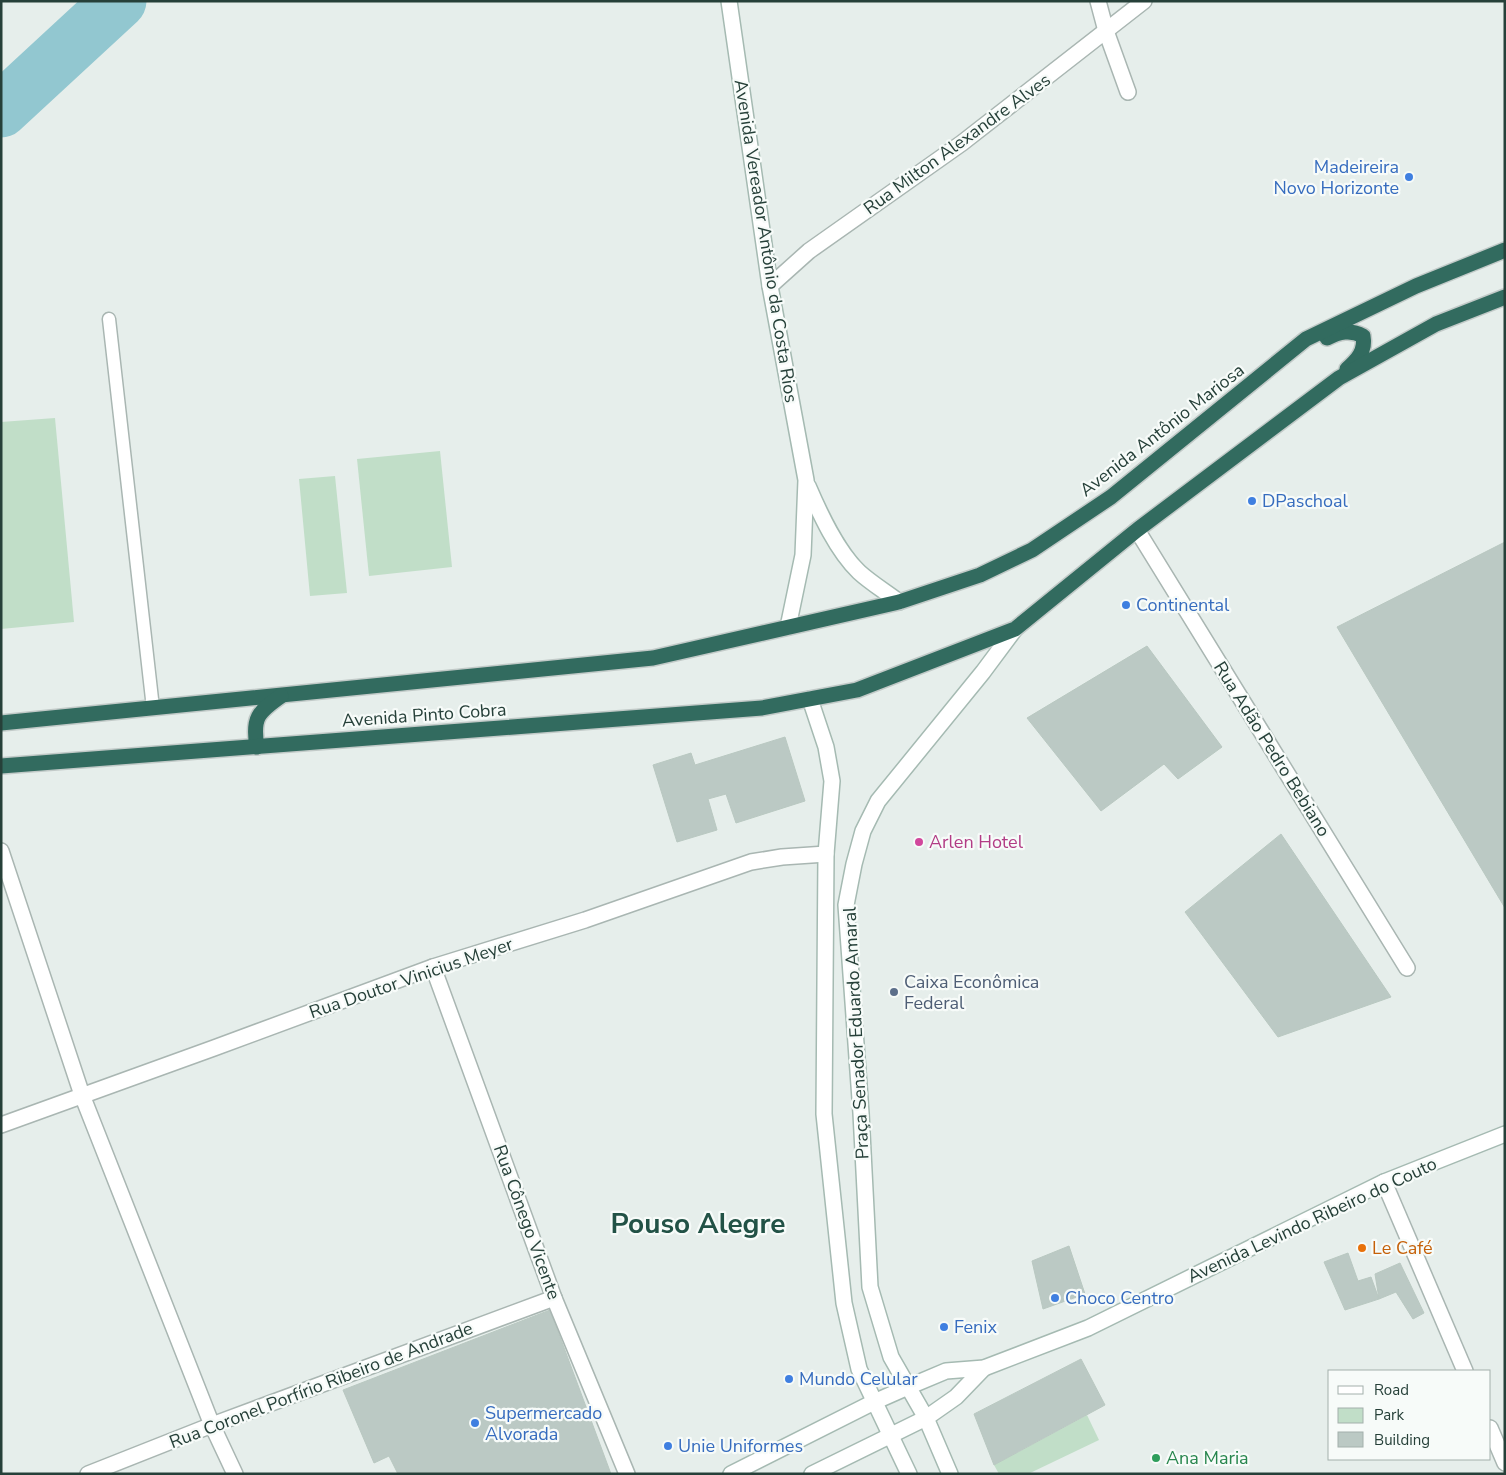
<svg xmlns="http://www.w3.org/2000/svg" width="1506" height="1475" viewBox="0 0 1506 1475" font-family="'Nunito Sans',sans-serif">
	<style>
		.green { fill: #c1dec8 }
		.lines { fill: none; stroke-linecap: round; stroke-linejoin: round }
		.river { stroke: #92c7d0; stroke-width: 55 }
		.building { fill: #bbc9c4; stroke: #b9c8c1 }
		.lane-casing { stroke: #a9b6b2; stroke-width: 15 }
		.street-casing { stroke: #a9b6b2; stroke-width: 18 }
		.secondary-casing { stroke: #a5bab2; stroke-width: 18 }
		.highway-casing { stroke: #c2cac8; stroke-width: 18 }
		.lane { stroke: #fff; stroke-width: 12 }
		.street { stroke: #fff; stroke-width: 15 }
		.secondary { stroke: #fff; stroke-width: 15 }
		.highway { stroke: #326b5f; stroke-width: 15 }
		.shop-dot { fill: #3f7fe0; stroke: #f7fbf9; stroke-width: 2 }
		.hotel-dot { fill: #d1479c; stroke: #f7fbf9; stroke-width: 2 }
		.service-dot { fill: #5c6f8a; stroke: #f7fbf9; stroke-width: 2 }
		.food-dot { fill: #e8710a; stroke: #f7fbf9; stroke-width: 2 }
		.leisure-dot { fill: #2e9e5b; stroke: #f7fbf9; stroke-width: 2 }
		.labels { text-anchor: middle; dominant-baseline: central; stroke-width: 4.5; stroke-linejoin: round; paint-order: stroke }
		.street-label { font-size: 18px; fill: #264039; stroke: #f7fbf9 }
		.shop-label { font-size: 18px; fill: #366cbe; stroke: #f7fbf9; text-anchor: start }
		.hotel-label { font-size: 18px; fill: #b23c85; stroke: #f7fbf9; text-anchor: start }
		.service-label { font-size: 18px; fill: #4e5e75; stroke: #f7fbf9; text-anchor: start }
		.food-label { font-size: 18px; fill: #c56008; stroke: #f7fbf9; text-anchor: start }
		.leisure-label { font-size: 18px; fill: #27864d; stroke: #f7fbf9; text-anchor: start }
		.town-label { font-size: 28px; font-weight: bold; fill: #225246; stroke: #f7fbf9 }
	</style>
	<rect width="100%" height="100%" fill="#e6eeeb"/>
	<g class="green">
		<path d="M55,418L74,622L1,629V422Z"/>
		<path d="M440,451L452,567L369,576L357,459Z"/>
		<path d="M335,476L347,593L310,596L299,479Z"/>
		<path d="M1087,1415L1099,1440L1028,1474H999L994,1465Z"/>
	</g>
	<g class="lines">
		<path class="river" d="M1,110L119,1"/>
	</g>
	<g class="building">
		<path d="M1505,542V908L1337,627Z"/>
		<path d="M1147,646L1222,747L1178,779L1164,764L1101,811L1027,718Z"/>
		<path d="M785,737L805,801L736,823L726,794L708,799L717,830L677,842L653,765L691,753L695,765Z"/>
		<path d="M1281,834L1391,997L1278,1037L1185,912Z"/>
		<path d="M1069,1246L1085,1294L1043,1309L1032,1261Z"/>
		<path d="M1348,1253L1358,1281L1371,1277L1379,1299L1345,1310L1324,1262Z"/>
		<path d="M1400,1263L1424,1313L1413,1319L1396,1292L1379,1299L1375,1274Z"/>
		<path d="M550,1310L611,1474H398L389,1456L374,1463L343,1390Z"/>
		<path d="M1081,1359L1105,1405L994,1465L974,1414Z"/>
	</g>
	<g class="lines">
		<defs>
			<path id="lane" d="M109,319L153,708"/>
			<g id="street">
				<path d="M1098,1L1106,31L1128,92"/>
				<path d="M770,286L809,251L962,143L1144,1"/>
				<path d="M1137,530L1407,968"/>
				<path d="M1,851L82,1095L212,1425L235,1474"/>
				<path d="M433,967L554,1298L627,1474"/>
				<path d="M1,1125L214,1048L433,967L585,920L751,862L782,857L826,854"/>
				<path d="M1384,1182L1465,1371"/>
				<path d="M1490,1428L1505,1463"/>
				<path d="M88,1474L212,1425L554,1298"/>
			</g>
			<g id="secondary">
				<path d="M729,1L770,286L806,480L803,555L788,627"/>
				<path d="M808,486C820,514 837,551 859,572C871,583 886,592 899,602"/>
				<path d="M810,699L826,747L832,781L826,854L824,1114L844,1303L859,1369L909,1474"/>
				<path d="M731,1474L874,1402L908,1387L946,1371L984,1368L1088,1328L1384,1182L1505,1134"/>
				<path d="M812,1474L926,1418L956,1397L984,1368"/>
				<path d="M950,1474L926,1418L891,1357L870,1287L861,1113L846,905L854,864L863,831L878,801L983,672L1015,629"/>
			</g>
			<g id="highway">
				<path d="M1327,338C1339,332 1350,329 1363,336C1366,351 1357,360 1347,369"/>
				<path d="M1,723L653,658L899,602L980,575L1032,550L1111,497L1306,339L1416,286L1505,250"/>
				<path d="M257,747C252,718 258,712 281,696"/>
				<path d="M1,766L762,708L857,690L1015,629L1137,530L1339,378L1436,324L1505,297"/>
			</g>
		</defs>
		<use href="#lane" class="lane-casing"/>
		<use href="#street" class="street-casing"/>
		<use href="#secondary" class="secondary-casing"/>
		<use href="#highway" class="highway-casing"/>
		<use href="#lane" class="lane"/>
		<use href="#street" class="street"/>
		<use href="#secondary" class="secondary"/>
		<use href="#highway" class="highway"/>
	</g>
	<g class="shop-dot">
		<circle cx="1409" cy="177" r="5"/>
		<circle cx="1252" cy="501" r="5"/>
		<circle cx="1126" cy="605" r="5"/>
		<circle cx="1055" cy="1298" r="5"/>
		<circle cx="944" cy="1327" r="5"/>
		<circle cx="789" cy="1379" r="5"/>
		<circle cx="475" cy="1423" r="5"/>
		<circle cx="668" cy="1446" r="5"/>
	</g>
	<circle class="hotel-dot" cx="919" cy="842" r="5"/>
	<circle class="service-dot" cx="894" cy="992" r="5"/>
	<circle class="food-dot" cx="1362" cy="1248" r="5"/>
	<circle class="leisure-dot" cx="1156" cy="1458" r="5"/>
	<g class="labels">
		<g class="street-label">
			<text transform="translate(957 144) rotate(-36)">Rua Milton Alexandre Alves</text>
			<text transform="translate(766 241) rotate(81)">Avenida Vereador Antônio da Costa Rios</text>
			<text transform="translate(1162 430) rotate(-38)">Avenida Antônio Mariosa</text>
			<text transform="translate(424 715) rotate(-4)">Avenida Pinto Cobra</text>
			<text transform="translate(1272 749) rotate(58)">Rua Adão Pedro Bebiano</text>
			<text transform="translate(411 978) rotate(-19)">Rua Doutor Vinicius Meyer</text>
			<text transform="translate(856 1033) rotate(-93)">Praça Senador Eduardo Amaral</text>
			<text transform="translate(1312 1220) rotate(-25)">Avenida Levindo Ribeiro do Couto</text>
			<text transform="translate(527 1222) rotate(70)">Rua Cônego Vicente</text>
			<text transform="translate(321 1385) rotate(-21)">Rua Coronel Porfírio Ribeiro de Andrade</text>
		</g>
		<g class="shop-label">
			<text x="1399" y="167" text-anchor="end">Madeireira<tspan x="1399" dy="21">Novo Horizonte</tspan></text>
			<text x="1262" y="501">DPaschoal</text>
			<text x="1136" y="605">Continental</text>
			<text x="1065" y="1298">Choco Centro</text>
			<text x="954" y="1327">Fenix</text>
			<text x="799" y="1379">Mundo Celular</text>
			<text x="485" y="1413">Supermercado<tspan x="485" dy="21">Alvorada</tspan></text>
			<text x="678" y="1446">Unie Uniformes</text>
		</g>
		<g class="hotel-label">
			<text x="929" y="842">Arlen Hotel</text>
		</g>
		<g class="service-label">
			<text x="904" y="982">Caixa Econômica<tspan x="904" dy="21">Federal</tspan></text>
		</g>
		<g class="food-label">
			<text x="1372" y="1248">Le Café</text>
		</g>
		<g class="leisure-label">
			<text x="1166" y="1458">Ana Maria</text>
		</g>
		<g class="town-label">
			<text x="698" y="1224">Pouso Alegre</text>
		</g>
	</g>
	<rect width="1506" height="1475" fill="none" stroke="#264039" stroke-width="5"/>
	<rect x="1328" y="1370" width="162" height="90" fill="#f7fbf9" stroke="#a3b0ac"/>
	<rect x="1338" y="1386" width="25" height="8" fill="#ffffff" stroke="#a3b0ac"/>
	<text x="1374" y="1395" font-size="15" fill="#264039">Road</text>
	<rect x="1338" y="1408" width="25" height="15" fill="#c1dec8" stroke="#a3b0ac"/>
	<text x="1374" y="1420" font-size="15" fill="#264039">Park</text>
	<rect x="1338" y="1432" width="25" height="15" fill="#bbc9c4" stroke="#a3b0ac"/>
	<text x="1374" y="1445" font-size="15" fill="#264039">Building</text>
</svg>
